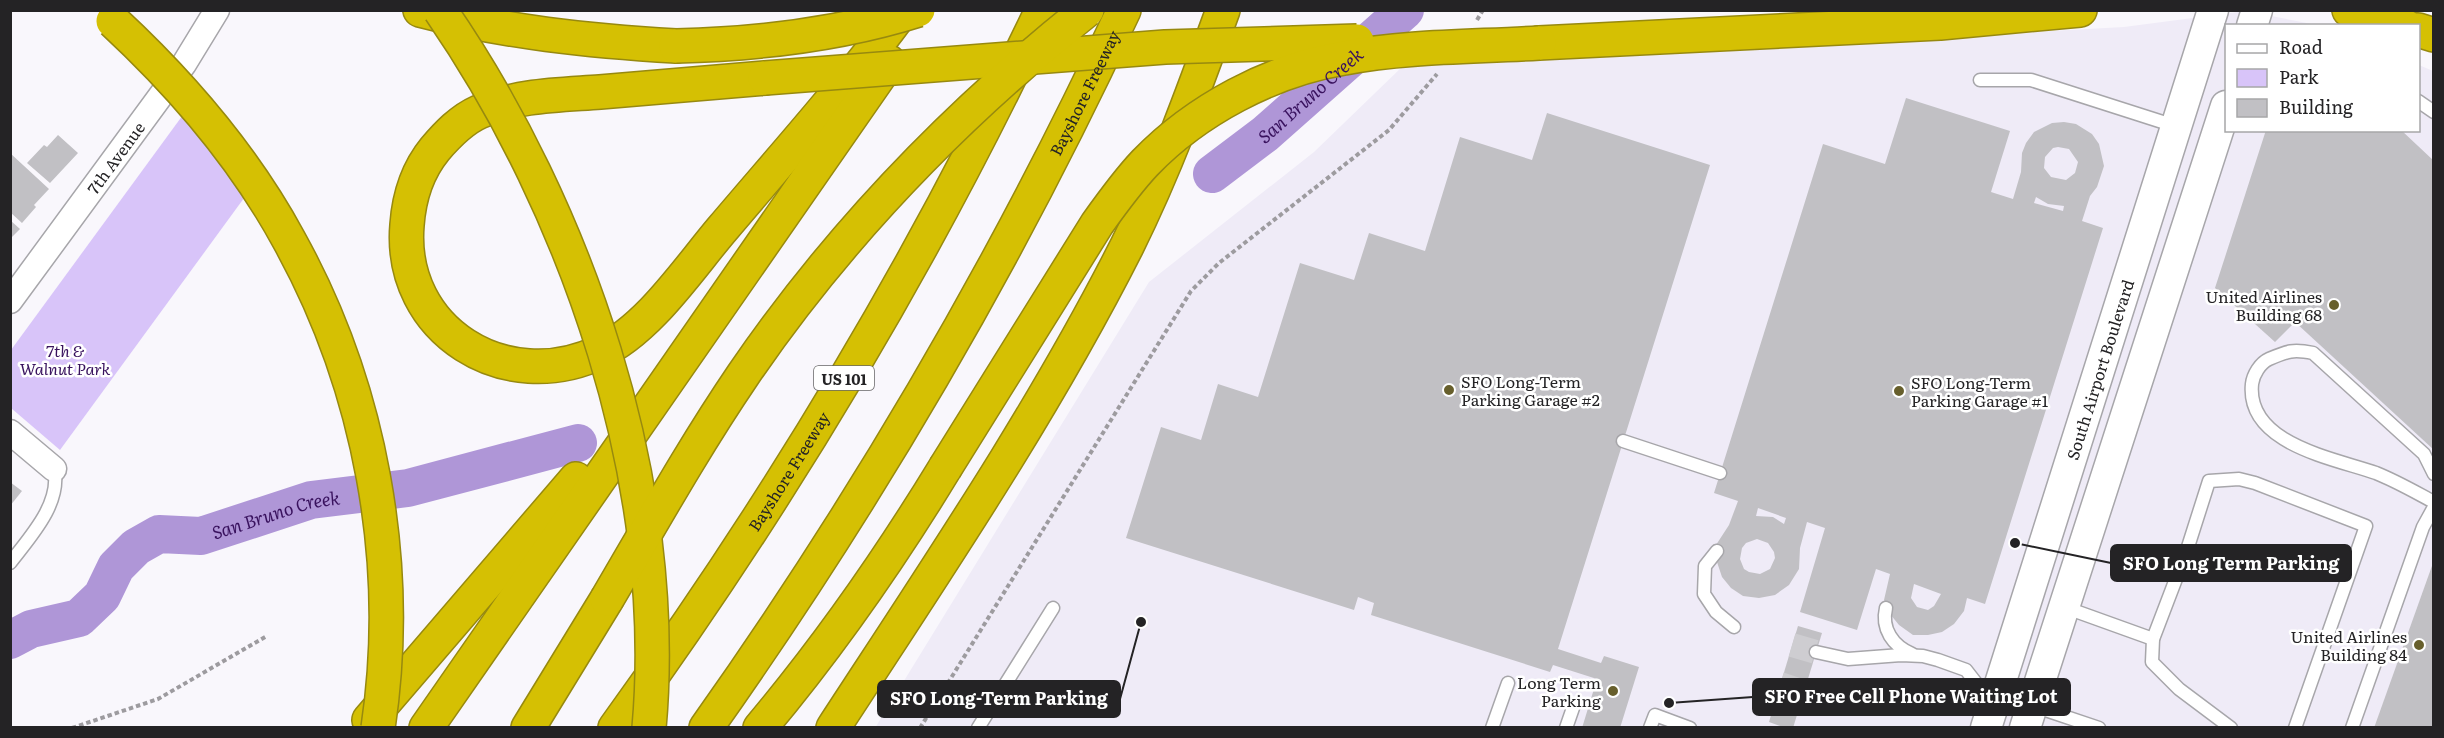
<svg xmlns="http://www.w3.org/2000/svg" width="2444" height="738" viewBox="0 0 2444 738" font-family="Literata,serif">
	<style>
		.built { fill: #efebf7 }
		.green { fill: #d8c4f9 }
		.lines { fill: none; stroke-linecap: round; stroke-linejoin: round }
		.river { stroke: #af96d7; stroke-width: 38 }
		.building { fill: #c1c0c4; fill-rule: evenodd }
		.minor-tunnel { stroke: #cecdd1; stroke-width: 24; stroke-dasharray: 24 12; stroke-linecap: butt }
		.service-casing { stroke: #a7a6aa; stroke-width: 15 }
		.minor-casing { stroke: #a7a6aa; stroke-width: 27 }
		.tertiary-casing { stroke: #a7a6aa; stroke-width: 33 }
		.motorway-casing { stroke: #97890f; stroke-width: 36 }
		.path { stroke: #9d9b9f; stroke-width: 4; stroke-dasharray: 4.5 3; stroke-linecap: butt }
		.service { stroke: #fff; stroke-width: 12 }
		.minor { stroke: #fff; stroke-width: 24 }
		.tertiary { stroke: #fff; stroke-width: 30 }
		.motorway { stroke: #d5c003; stroke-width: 33 }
		.motorway-bridge-casing { stroke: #97890f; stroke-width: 36; stroke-linecap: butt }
		.motorway-bridge { stroke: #d5c003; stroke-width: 33 }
		.poi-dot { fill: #675f2c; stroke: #fff; stroke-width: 2 }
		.labels { text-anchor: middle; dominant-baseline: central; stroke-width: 5; stroke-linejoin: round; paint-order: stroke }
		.shield { fill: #fff; stroke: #666566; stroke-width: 1.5 }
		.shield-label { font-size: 15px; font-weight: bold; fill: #242325 }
		.street-label { font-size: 16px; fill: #242325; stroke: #fff }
		.poi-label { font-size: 16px; fill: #242325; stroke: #fff; text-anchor: end }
		.park-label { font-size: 16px; font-style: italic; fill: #38125e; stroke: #fff }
		.water-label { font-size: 18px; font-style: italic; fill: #39125e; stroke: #fff }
		.leader { fill: none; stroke: #242325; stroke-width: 2 }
		.callout-dot { fill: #242325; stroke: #fff; stroke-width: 2 }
		.callout { fill: #242325; stroke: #242325; stroke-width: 2 }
		.callout-label { font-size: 18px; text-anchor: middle; font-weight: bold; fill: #fff }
	</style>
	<rect width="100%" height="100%" fill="#f9f7fc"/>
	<path class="built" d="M2246,11L2317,25L2226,26V130H2418L2419,65L2433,71V727L875,728L1149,282L1314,152L1403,66L2124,27Z"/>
	<path class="green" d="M199,93L255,183L60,450L11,408V350Z"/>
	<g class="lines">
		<g class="river">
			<path id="s1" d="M1212,174L1265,134L1405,10"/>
			<path id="s2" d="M10,640L31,629L79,618L102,596L116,567L136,547L159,534L201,536L311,500L408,488L578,443"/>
		</g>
	</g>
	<g class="building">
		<path d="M1906,98L2010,131L1991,192L2013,199L2021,172L2022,153L2026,143L2034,132L2052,123L2064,122L2076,124L2092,134L2099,144L2104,166L2097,187L2090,196L2082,221L2103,228L1985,604L1967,598L1964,611L1954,624L1942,632L1928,635H1913L1899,625L1890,614L1884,600L1890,574L1876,569L1857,630L1800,612L1825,528L1807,522L1800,548L1799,569L1789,585L1775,595L1759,598L1743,596L1731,588L1722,577L1717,562L1716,545L1729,525L1738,501L1714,493L1823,144L1885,164ZM2058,147L2069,149L2078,162L2075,173L2066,180L2051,177L2044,168L2045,157L2053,148ZM2036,197L2048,204L2064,206L2063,211L2034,203ZM1758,508L1786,518L1784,524L1773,517L1756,516ZM1757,539L1768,543L1774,552L1775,558L1770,569L1760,574L1749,572L1744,569L1740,559L1742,548L1746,543ZM1914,584L1941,594L1934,606L1928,610L1917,607L1911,598Z"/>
		<path d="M1547,113L1710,165L1558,649L1601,663L1604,656L1639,667L1620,728H1582L1597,679L1553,665L1550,672L1371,615L1374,603L1358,597L1354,610L1126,538L1161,427L1201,440L1218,384L1258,397L1300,263L1354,280L1369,233L1425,251L1460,137L1532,160Z"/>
		<path d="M2266,130H2401L2434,161V450L2295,322L2275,342L2215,288Z"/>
		<path d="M58,135L78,153L50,183L27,163L44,145L47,147Z"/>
		<path d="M10,153L49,189L34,205L36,207L22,223L10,212Z"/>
		<path d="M10,220L20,229L10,239Z"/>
		<path d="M10,482L22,491L10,506Z"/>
		<path d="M2433,563L2434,728H2374Z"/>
		<path d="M1798,626L1822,633L1793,728H1786L1769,722Z"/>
	</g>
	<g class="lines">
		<g class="minor-tunnel">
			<path d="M1792,645L1816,652"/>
			<path d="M1780,684L1804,692"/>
		</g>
		<defs>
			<g id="service">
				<path d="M1980,80H2031L2175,126"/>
				<path d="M2418,101L2434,112"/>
				<path d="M1623,441L1720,473"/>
				<path d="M2434,474L2424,454L2313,353C2293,349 2288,351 2269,359C2260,363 2253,375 2252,384C2246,444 2333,458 2376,473C2396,481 2415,492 2434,502"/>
				<path d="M1717,551L1705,566L1704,594L1716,612L1734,627"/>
				<path d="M10,563C30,537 62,503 54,469"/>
				<path d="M2064,607L2153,639"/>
				<path d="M1886,608C1881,629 1893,646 1912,654"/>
				<path d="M1816,652L1848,659L1901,655L1923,656L1938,660L1966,670L1980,688L2099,728"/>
				<path d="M1804,692C1833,701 1856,689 1885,686C1911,684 1933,692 1958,700L1980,688"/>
				<path d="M978,728L1053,608"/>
				<path d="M1492,728L1508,683"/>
				<path d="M1566,728L1574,705"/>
				<path d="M1650,728L1655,715L1690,728"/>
				<path d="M2231,728L2179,689L2152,662L2153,639L2187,550L2209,481L2239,479L2255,483L2366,526L2295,728"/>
				<path d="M2352,728L2423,527L2434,507"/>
			</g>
			<g id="minor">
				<path id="s3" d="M10,301L184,64L217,10"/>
				<path d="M10,432L54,469"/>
			</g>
			<g id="tertiary">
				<path d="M2252,26L2257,10"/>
				<path id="s4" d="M1986,728L2213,10"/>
				<path d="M2025,728L2226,106"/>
			</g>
			<g id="motorway">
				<path d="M420,10C504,32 589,41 676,46"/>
				<path d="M2349,10L2405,26"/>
				<path d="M2418,30L2434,35"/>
				<path d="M1539,43L1940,23L2080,10"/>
				<path d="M765,78C710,83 655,87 600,92C560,95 516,95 479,112C461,120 447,135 435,149C417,171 409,197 407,225C398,331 506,397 600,352C649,329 688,269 723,228C784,156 847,86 903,10"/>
				<path d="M369,720L576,479"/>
				<path d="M426,728L889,62"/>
				<path d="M528,728L607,599"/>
				<path id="s5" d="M615,728C778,503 923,262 1042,10"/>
				<path id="s6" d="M706,728C866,502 1007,261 1124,10"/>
				<path d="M760,728C829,646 889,560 945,468"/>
				<path d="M833,728C936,570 1042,414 1127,246C1165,170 1194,90 1223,10"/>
			</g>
		</defs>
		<use href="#service" class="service-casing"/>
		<use href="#minor" class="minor-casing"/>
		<use href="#tertiary" class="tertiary-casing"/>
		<use href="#motorway" class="motorway-casing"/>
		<g class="path">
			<path d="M1477,20L1483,10"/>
			<path d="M72,728L158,699L267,636"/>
			<path d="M920,728L1191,291L1219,263L1389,130L1437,74"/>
		</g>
		<use href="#service" class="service"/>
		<use href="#minor" class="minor"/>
		<use href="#tertiary" class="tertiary"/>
		<use href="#motorway" class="motorway"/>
		<defs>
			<g id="motorway-bridge">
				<path d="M440,10C578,210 671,483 649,728"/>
				<path d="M113,21C182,85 244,157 289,240C370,386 403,562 378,728"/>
				<path d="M676,46C758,44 839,35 918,10"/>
				<path d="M765,78L1165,47L1357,41"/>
				<path d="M945,468L1097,224C1112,203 1127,182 1145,163C1196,110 1271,70 1344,58C1407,46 1475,47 1539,43"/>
				<path d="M607,599C651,524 694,447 743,375C838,236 955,115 1087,10"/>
			</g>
		</defs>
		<use href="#motorway-bridge" class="motorway-bridge-casing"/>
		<use href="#motorway-bridge" class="motorway-bridge"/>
	</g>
	<g class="poi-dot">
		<circle cx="2334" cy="305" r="6"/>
		<circle cx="1449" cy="390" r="6"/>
		<circle cx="1899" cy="391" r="6"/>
		<circle cx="2419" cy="645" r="6"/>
		<circle cx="1613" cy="691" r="6"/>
	</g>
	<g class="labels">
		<rect class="shield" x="814" y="366" width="60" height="24" rx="4.5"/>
		<g class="shield-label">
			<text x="844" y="378">US 101</text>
		</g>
		<g class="street-label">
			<text stroke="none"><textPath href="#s6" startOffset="740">Bayshore Freeway</textPath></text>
			<text stroke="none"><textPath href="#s3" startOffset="178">7th Avenue</textPath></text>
			<text stroke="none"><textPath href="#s4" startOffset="376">South Airport Boulevard</textPath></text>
			<text stroke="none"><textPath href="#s5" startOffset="310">Bayshore Freeway</textPath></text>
		</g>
		<g class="poi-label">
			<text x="2322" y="296">United Airlines<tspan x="2322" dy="18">Building 68</tspan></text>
			<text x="1461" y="381" text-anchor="start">SFO Long-Term<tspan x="1461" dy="18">Parking Garage #2</tspan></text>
			<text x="1911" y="382" text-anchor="start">SFO Long-Term<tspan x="1911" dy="18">Parking Garage #1</tspan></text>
			<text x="2407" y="636">United Airlines<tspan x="2407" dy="18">Building 84</tspan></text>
			<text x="1601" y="682">Long Term<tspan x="1601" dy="18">Parking</tspan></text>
		</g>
		<g class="park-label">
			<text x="65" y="350">7th &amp;<tspan x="65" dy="18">Walnut Park</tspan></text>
		</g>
		<g class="water-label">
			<text stroke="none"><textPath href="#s1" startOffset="126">San Bruno Creek</textPath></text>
			<text stroke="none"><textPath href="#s2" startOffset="312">San Bruno Creek</textPath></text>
		</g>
	</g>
	<path class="leader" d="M2015 543L2111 563M1669 703L1753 697M1141 622L1120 699"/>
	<g class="callout-dot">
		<circle cx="2015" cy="543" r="6"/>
		<circle cx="1669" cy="703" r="6"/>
		<circle cx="1141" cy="622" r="6"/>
	</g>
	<g class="callout">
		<rect x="2111" y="545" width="240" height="36" rx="6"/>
		<rect x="1753" y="679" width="317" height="36" rx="6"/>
		<rect x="878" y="681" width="242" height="36" rx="6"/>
	</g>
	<g class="callout-label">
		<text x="2231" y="570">SFO Long Term Parking</text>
		<text x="1911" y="703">SFO Free Cell Phone Waiting Lot</text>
		<text x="999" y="705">SFO Long-Term Parking</text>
	</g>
	<rect width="2444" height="738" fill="none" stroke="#242325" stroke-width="24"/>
	<rect x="2225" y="24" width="195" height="108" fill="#ffffff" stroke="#a7a7a8" stroke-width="1.5"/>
	<rect x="2237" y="44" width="30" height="9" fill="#ffffff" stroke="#a7a7a8" stroke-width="1.5"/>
	<text x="2279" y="54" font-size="18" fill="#242325">Road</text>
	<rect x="2237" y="69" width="30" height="18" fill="#d8c4f9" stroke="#a7a7a8" stroke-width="1.5"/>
	<text x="2279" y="84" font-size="18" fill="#242325">Park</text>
	<rect x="2237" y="99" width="30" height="18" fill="#c1c0c4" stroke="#a7a7a8" stroke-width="1.5"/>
	<text x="2279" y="114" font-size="18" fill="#242325">Building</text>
</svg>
